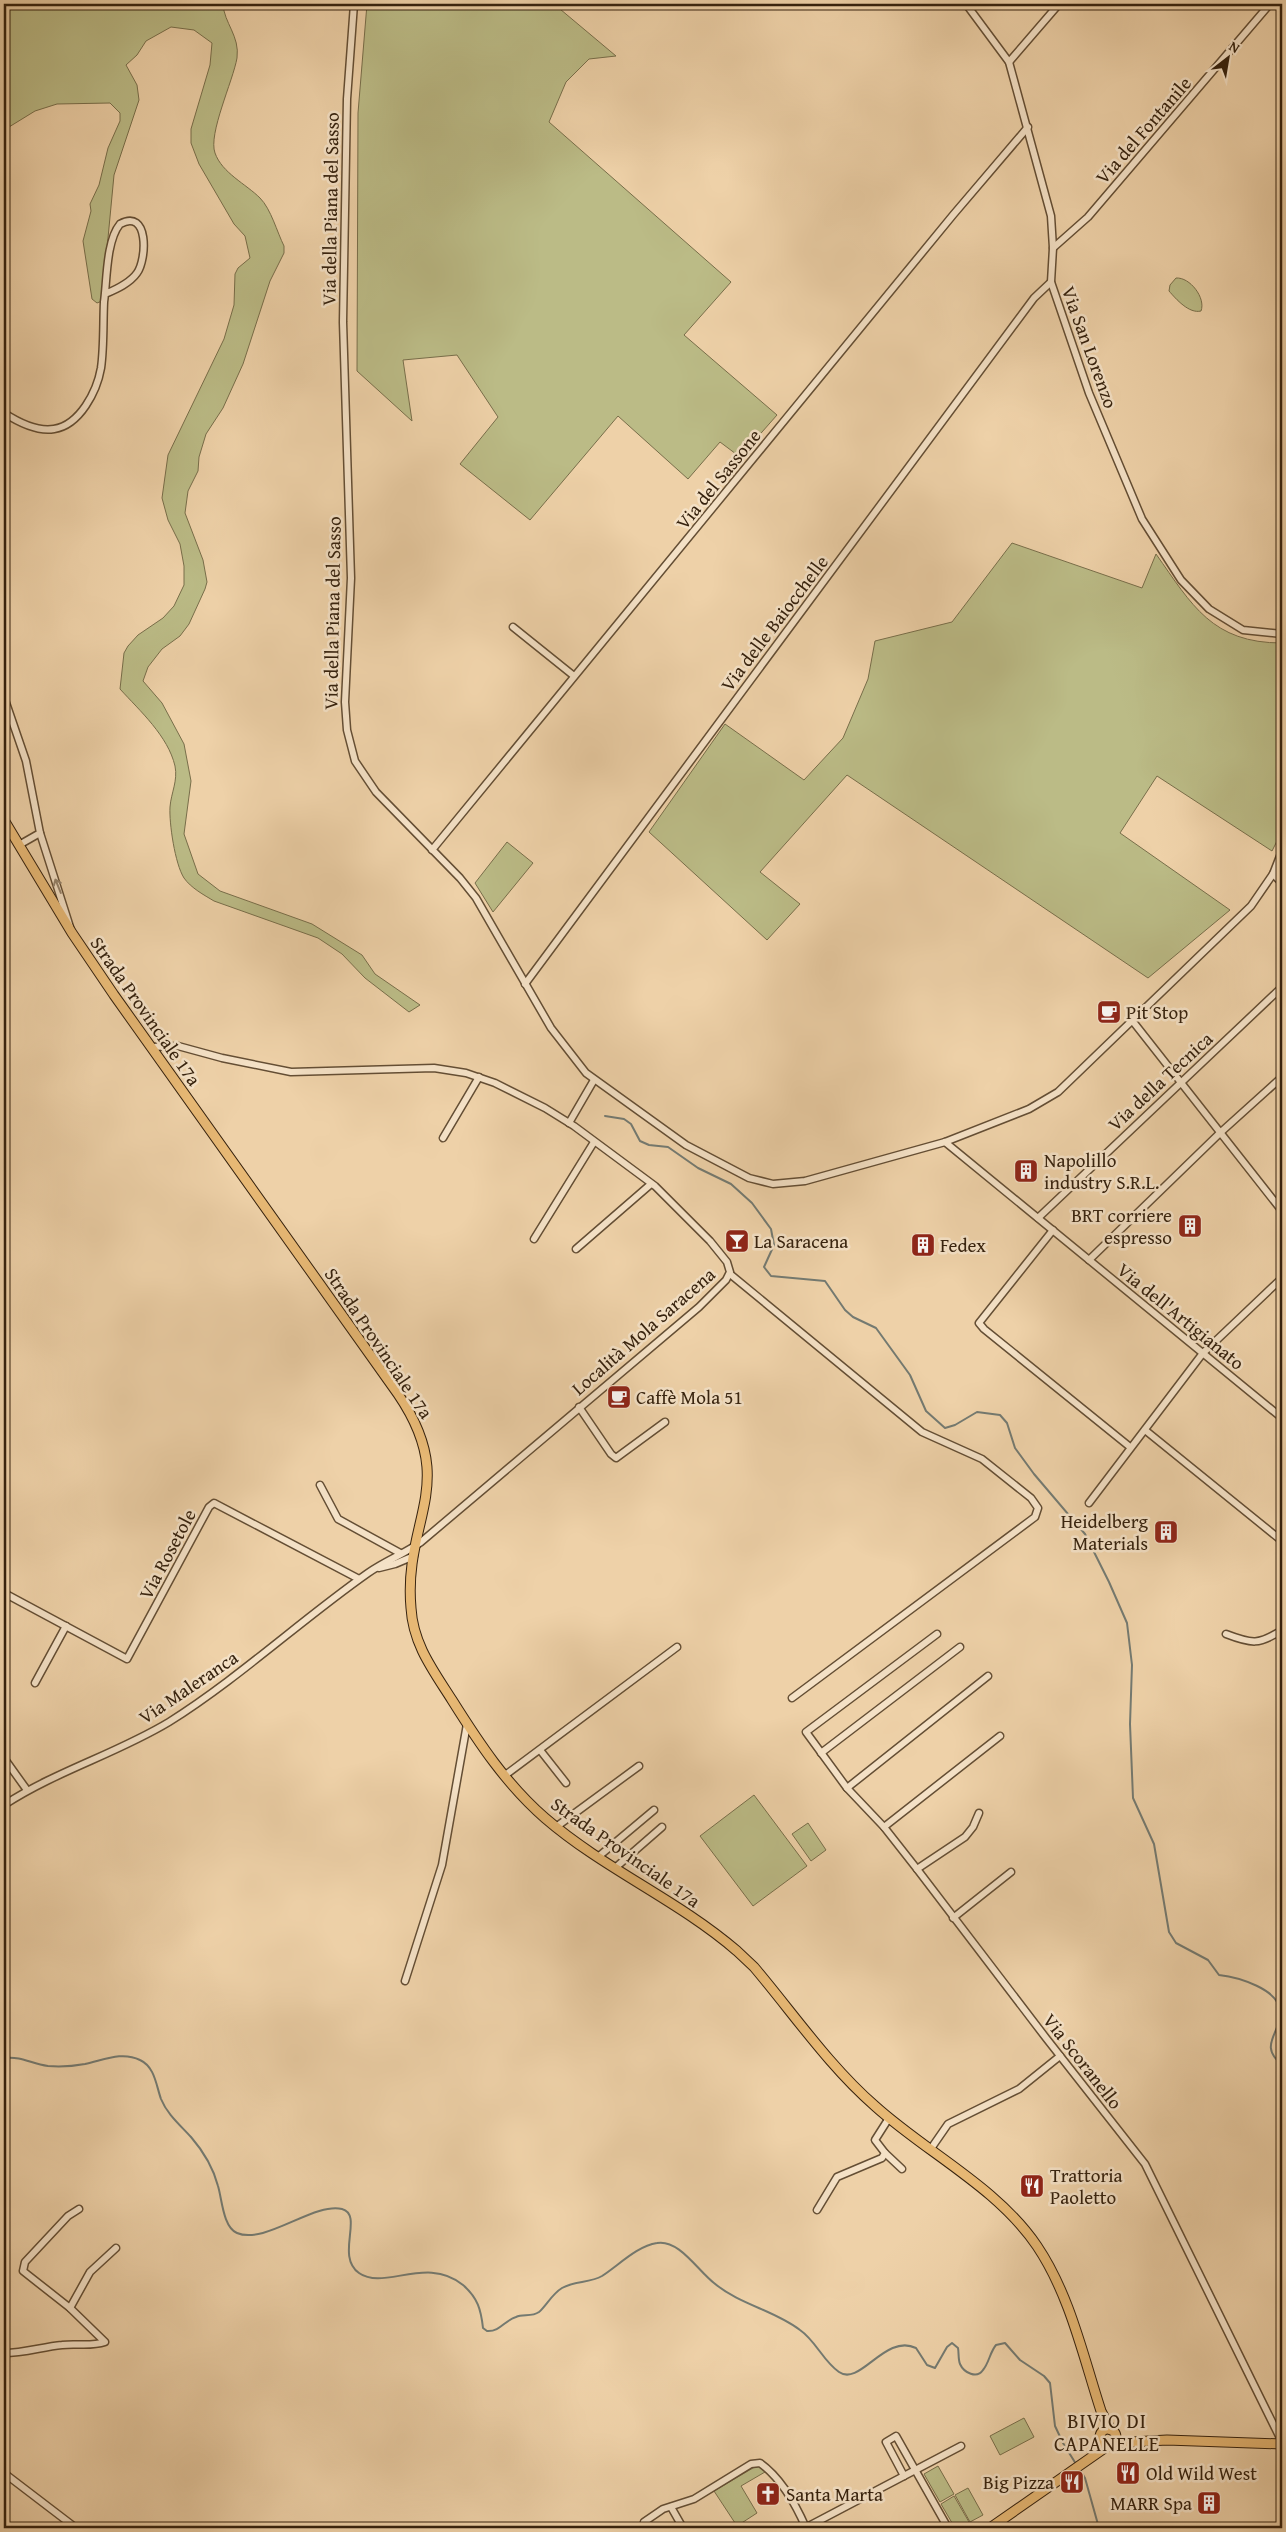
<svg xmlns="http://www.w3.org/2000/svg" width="1286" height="2532" viewBox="0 0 1286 2532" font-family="'Gentium Book Plus',serif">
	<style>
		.green { fill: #bbbb86; stroke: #786e4a }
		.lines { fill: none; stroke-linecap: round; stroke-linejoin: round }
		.stream { stroke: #747a71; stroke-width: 2 }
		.minor-casing { stroke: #644e34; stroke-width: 9 }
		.major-casing { stroke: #36220e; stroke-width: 11 }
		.minor { stroke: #f4e1c6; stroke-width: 6 }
		.major { stroke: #e7b874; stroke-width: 9 }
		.oneway { stroke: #95826a }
		.labels { text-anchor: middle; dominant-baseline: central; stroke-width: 5; stroke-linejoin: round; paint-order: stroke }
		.street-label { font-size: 19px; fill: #36220e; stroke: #f4e1c6 }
		.poi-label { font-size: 19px; fill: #36220e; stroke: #f4e1c6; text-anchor: start }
		.neighbourhood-label { font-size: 20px; letter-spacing: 1px; fill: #36220e; stroke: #f4e1c6 }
	</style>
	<rect width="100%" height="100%" fill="#eed1a8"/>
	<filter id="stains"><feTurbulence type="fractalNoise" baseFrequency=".004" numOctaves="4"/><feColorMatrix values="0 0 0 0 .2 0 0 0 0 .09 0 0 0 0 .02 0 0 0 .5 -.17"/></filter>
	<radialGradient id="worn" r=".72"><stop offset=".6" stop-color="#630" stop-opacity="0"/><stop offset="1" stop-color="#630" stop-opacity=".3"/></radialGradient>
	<g class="green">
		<path d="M4,4H223C224,23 240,36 237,58C233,81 208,134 215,153C222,173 246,184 260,198C271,209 277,232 284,246V253L270,281L243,364L223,408L206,434L199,457L198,471L188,491L185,513L203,560L207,582L205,589L189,624L180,636L162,649L148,667L143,681L162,703L184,744L191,781L184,834L198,874L220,891L312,924L362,955L375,974L420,1005L409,1012L365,978L342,954L318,938L214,901C204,895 191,888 184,878C175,864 169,823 170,807C171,793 178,781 175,766C168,736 140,711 120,689L124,653L128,646L138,635L163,618L174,606L184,585V566L180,544L168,520L162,498L168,455L224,339L234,305L235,274L238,268L250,258L245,236L234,224L199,164L191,143V129L210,65L212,43L194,30L171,27L146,41L137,55L126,65L137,85L139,100L114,175L102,301L97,303L92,299L83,241L91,211L90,204L99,185L108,148L120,121V113L110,103L57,104L35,111L9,127L4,125Z"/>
		<path d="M367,4H554L616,56L589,59L566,82L549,122L731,282L684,335L777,415L740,457L720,442L688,479L618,416L530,520L460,464L498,417L457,355L403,360L412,421L357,371L358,113Z"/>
		<path d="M1176,278C1190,277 1206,298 1201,311C1189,314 1176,299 1169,291L1170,285Z"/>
		<path d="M1012,543L1142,588L1156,554C1192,605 1212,643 1282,643V831L1272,851L1157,776L1120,833L1230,910L1148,978L847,775L760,872L800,904L767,940L649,832L725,724L804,780L843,738L868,679L875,641L952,622Z"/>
		<path d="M507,842L533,863L493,912L475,883Z"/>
		<path d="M754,1795L807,1866L753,1906L700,1836Z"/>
		<path d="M808,1823L826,1850L811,1861L792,1834Z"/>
		<path d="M1024,2418L1034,2437L1000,2455L990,2436Z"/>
		<path d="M758,2465L765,2472L741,2486L757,2513L737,2526L714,2491Z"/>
		<path d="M938,2466L954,2494L940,2502L924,2474Z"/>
		<path d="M968,2488L983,2515L970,2522L955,2495Z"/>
		<path d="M954,2496L969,2522L955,2528L941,2504Z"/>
	</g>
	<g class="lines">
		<g class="stream">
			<path d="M605,1116L624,1119L631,1124L640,1141L649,1145L668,1147L698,1168L731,1184L752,1203L771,1229L774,1245L764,1267L771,1276L825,1281L845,1310L853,1317L876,1328L910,1375L926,1411L945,1428L955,1425L977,1412L1000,1415L1007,1423L1015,1448L1034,1474L1085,1534L1109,1582L1127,1623L1132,1665L1130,1724L1133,1798L1154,1844L1169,1932L1176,1943L1208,1960L1219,1975C1237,1977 1281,1989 1280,2013C1280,2035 1258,2045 1282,2065"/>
			<path d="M4,2058C23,2056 31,2064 48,2066C59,2067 74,2066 85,2064C104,2060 122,2051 140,2060C155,2067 156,2085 161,2099C167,2114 180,2125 191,2137C204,2152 213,2167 218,2186C222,2199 223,2227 237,2233C265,2245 314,2202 342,2209C364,2215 335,2256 359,2273C384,2291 427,2255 463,2285C478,2298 481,2310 483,2328L487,2331C500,2332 505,2320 516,2317C523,2314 532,2317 539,2312C546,2306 552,2294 562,2288C574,2281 590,2283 602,2276C619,2265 637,2246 657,2243C679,2239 698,2271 714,2283C740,2305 774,2310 800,2330C816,2341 823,2361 839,2372C860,2387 885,2333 916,2348L927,2365L935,2368L947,2347L952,2343L958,2348C959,2353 958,2359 960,2364C964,2373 977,2379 983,2370C989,2363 990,2352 996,2345L1005,2343L1020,2360L1044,2376L1050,2383L1055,2426L1063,2443L1076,2464"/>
			<path d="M1080,2470L1085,2478L1099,2528"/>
		</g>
		<defs>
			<g id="minor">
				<path d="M354,4L347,99L343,322L351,578L345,702L347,730L355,761L376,792L460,878L476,898L551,1028L586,1073L686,1145L749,1178L773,1184L805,1181L945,1142L1029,1109L1058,1092L1251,906L1273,874L1282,851"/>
				<path d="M966,4L1009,62L1051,216L1053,248L1051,282L1089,393L1142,519L1181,580L1209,609L1243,630L1282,634"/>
				<path d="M1009,62L1059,4"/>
				<path d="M1053,248L1088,217L1270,4"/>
				<path d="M4,413C18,422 37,432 54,429C80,425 97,391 101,368C104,347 103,324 104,302C107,281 106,241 120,224C149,208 147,259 137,273C130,283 117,289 105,294"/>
				<path d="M513,627L574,676"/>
				<path d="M4,697L26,761L40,833L19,845"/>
				<path d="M40,833L70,927"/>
				<path d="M432,850L953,215L1028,127"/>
				<path d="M1273,874L1282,883"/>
				<path d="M525,984L1034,298L1051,282"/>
				<path d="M1131,1019L1282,1211"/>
				<path d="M569,1123L594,1080"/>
				<path d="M443,1138L479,1077"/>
				<path d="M945,1142L1282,1418"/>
				<path d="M1038,1218L1282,987"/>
				<path d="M1053,1230L979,1323L984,1329L1130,1447"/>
				<path d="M534,1239L594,1142"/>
				<path d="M576,1249L651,1184"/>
				<path d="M1089,1260L1221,1132L1282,1077"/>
				<path d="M730,1274L922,1432L982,1459L1031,1498L1038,1508L1035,1517L792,1698"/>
				<path d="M579,1407L611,1454L616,1458L665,1422"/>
				<path d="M1145,1430L1282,1541"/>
				<path d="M320,1485L338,1519L400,1553"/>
				<path d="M1089,1503L1203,1353L1282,1278"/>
				<path d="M379,1568L395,1564L414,1556"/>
				<path d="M4,1593L127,1659L209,1507L214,1503L359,1579"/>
				<path d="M937,1634L806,1732L847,1788L884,1827L917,1869L1046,2038L1145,2164L1282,2442"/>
				<path d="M1226,1634C1252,1644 1259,1645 1282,1630"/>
				<path d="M35,1683L66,1626"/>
				<path d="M540,1750L566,1783"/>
				<path d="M821,1753L960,1647"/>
				<path d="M4,1758L27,1790"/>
				<path d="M504,1776L677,1647"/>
				<path d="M847,1788L988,1676"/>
				<path d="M4,1805C56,1771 116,1754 169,1722C239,1678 301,1620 368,1573C385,1561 404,1554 421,1542L699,1307L726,1280L730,1272L727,1262L710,1241L655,1186L574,1126L545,1108L495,1083L466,1073L434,1068L291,1072L222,1058L178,1046L151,1047"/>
				<path d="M556,1827L639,1766"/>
				<path d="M884,1827L1000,1736"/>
				<path d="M598,1857L654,1810"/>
				<path d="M615,1868L662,1827"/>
				<path d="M917,1869L965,1837L973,1827L979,1813"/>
				<path d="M953,1918L1011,1872"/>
				<path d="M405,1981L442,1865L467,1724"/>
				<path d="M930,2150L948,2124L1019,2089L1060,2056"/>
				<path d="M885,2153L902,2169"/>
				<path d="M817,2210L837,2177L882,2158L885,2153L875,2140L889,2118"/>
				<path d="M70,2308L90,2272L116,2248"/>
				<path d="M4,2353C24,2353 42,2347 62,2345C77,2343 90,2347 105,2342L70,2308L23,2271L25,2262L68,2216L79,2209"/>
				<path d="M4,2473L76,2528"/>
				<path d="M904,2476L886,2442L896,2436L948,2528"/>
				<path d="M671,2507L683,2528"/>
				<path d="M644,2522L663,2509L694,2499L751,2464L760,2463C781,2478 796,2505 806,2528"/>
				<path d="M805,2528L961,2446"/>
			</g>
			<g id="major">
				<path d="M4,820L72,933L114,995L398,1394C460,1485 403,1519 411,1608C413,1644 433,1670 452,1700C479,1743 506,1784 545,1818C604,1869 678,1900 737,1951L754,1967C793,2013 829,2066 875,2106C927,2153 997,2187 1037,2246C1070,2295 1083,2356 1101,2411L1111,2430"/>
				<circle cx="1108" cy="2437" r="8"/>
				<path d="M1114,2443L1167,2440L1282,2444"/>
				<path d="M990,2528L1109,2445"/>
			</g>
		</defs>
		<use href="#minor" class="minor-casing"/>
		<use href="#major" class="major-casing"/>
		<use href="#minor" class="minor"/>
		<use href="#major" class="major"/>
	</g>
	<defs><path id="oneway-shaft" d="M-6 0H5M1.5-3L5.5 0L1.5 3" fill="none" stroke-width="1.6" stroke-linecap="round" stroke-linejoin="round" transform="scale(1.25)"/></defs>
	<use class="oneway" href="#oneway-shaft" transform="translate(58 886) rotate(-112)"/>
	<defs>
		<symbol id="cafe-square" viewBox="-11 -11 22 22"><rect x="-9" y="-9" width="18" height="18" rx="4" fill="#8f2418" stroke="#f4e1c6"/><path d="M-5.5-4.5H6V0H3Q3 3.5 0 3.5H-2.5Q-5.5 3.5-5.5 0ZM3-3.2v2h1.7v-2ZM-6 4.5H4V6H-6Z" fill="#fff"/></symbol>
		<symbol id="building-square" viewBox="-11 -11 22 22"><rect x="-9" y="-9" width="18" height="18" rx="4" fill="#8f2418" stroke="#f4e1c6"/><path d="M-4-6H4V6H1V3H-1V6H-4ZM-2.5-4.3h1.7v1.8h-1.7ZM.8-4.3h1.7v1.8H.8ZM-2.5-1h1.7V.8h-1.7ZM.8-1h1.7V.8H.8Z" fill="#fff"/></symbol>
		<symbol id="bar-square" viewBox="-11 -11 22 22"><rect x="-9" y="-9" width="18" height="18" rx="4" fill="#8f2418" stroke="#f4e1c6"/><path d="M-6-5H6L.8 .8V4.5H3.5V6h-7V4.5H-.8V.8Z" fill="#fff"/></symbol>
		<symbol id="restaurant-square" viewBox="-11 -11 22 22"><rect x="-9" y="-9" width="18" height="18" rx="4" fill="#8f2418" stroke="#f4e1c6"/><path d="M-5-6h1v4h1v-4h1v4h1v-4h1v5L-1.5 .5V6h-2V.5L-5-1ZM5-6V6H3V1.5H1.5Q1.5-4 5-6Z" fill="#fff"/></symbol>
		<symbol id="church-square" viewBox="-11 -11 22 22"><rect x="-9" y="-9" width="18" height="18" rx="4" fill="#8f2418" stroke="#f4e1c6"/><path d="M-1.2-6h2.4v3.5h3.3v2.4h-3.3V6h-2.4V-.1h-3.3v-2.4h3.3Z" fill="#fff"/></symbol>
	</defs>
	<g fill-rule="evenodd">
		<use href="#cafe-square" x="1095" y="998" width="28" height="28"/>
		<use href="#building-square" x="1012" y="1157" width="28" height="28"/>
		<use href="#building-square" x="1176" y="1212" width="28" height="28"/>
		<use href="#bar-square" x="723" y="1227" width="28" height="28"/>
		<use href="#building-square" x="909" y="1231" width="28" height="28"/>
		<use href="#cafe-square" x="605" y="1383" width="28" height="28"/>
		<use href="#building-square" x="1152" y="1518" width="28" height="28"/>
		<use href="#restaurant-square" x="1018" y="2172" width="28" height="28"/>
		<use href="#restaurant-square" x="1114" y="2459" width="28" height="28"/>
		<use href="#restaurant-square" x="1058" y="2468" width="28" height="28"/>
		<use href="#church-square" x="754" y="2480" width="28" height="28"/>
		<use href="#building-square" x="1195" y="2489" width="28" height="28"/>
	</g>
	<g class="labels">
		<g class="street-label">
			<text transform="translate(1143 130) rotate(-49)">Via del Fontanile</text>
			<text transform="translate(330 209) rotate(-89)">Via della Piana del Sasso</text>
			<text transform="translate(1090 347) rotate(70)">Via San Lorenzo</text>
			<text transform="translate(718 479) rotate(-51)">Via del Sassone</text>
			<text transform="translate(332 613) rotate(-89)">Via della Piana del Sasso</text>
			<text transform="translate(774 623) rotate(-53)">Via delle Baiocchelle</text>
			<text transform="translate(146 1011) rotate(55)">Strada Provinciale 17a</text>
			<text transform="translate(1160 1081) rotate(-43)">Via della Tecnica</text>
			<text transform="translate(1181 1316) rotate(39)">Via dell'Artigianato</text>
			<text transform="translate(643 1331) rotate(-41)">Località Mola Saracena</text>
			<text transform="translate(379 1343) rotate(56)">Strada Provinciale 17a</text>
			<text transform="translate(167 1554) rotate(-62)">Via Rosetole</text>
			<text transform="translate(188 1687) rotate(-34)">Via Maleranca</text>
			<text transform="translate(626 1852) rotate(35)">Strada Provinciale 17a</text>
			<text transform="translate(1083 2061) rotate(52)">Via Scoranello</text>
		</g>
		<g class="poi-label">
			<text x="1126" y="1012">Pit Stop</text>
			<text x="1044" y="1160">Napolillo<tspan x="1044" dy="22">industry S.R.L.</tspan></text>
			<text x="1172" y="1215" text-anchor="end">BRT corriere<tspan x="1172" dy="22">espresso</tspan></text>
			<text x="754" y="1241">La Saracena</text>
			<text x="940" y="1245">Fedex</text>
			<text x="636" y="1397">Caffè Mola 51</text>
			<text x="1148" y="1521" text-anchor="end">Heidelberg<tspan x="1148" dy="22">Materials</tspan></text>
			<text x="1050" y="2175">Trattoria<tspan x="1050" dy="22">Paoletto</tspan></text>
			<text x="1146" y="2473">Old Wild West</text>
			<text x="1054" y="2482" text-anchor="end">Big Pizza</text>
			<text x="786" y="2494">Santa Marta</text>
			<text x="1192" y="2503" text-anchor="end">MARR Spa</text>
		</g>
		<g class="neighbourhood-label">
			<text x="1107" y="2420">BIVIO DI<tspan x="1107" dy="23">CAPANELLE</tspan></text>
		</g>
	</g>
	<rect width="1286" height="2532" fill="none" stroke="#eed1a8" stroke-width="20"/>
	<rect x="5" y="5" width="1276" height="2522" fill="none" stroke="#36220e" stroke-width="2.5"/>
	<rect x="10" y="10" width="1266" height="2512" fill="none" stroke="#36220e"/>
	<g transform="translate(1228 58) rotate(31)" stroke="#f4e1c6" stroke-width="4" paint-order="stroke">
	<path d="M0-4L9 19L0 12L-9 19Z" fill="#36220e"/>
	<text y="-8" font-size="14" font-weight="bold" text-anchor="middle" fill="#36220e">N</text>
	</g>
	<rect width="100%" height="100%" filter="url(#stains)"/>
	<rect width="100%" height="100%" fill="url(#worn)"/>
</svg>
